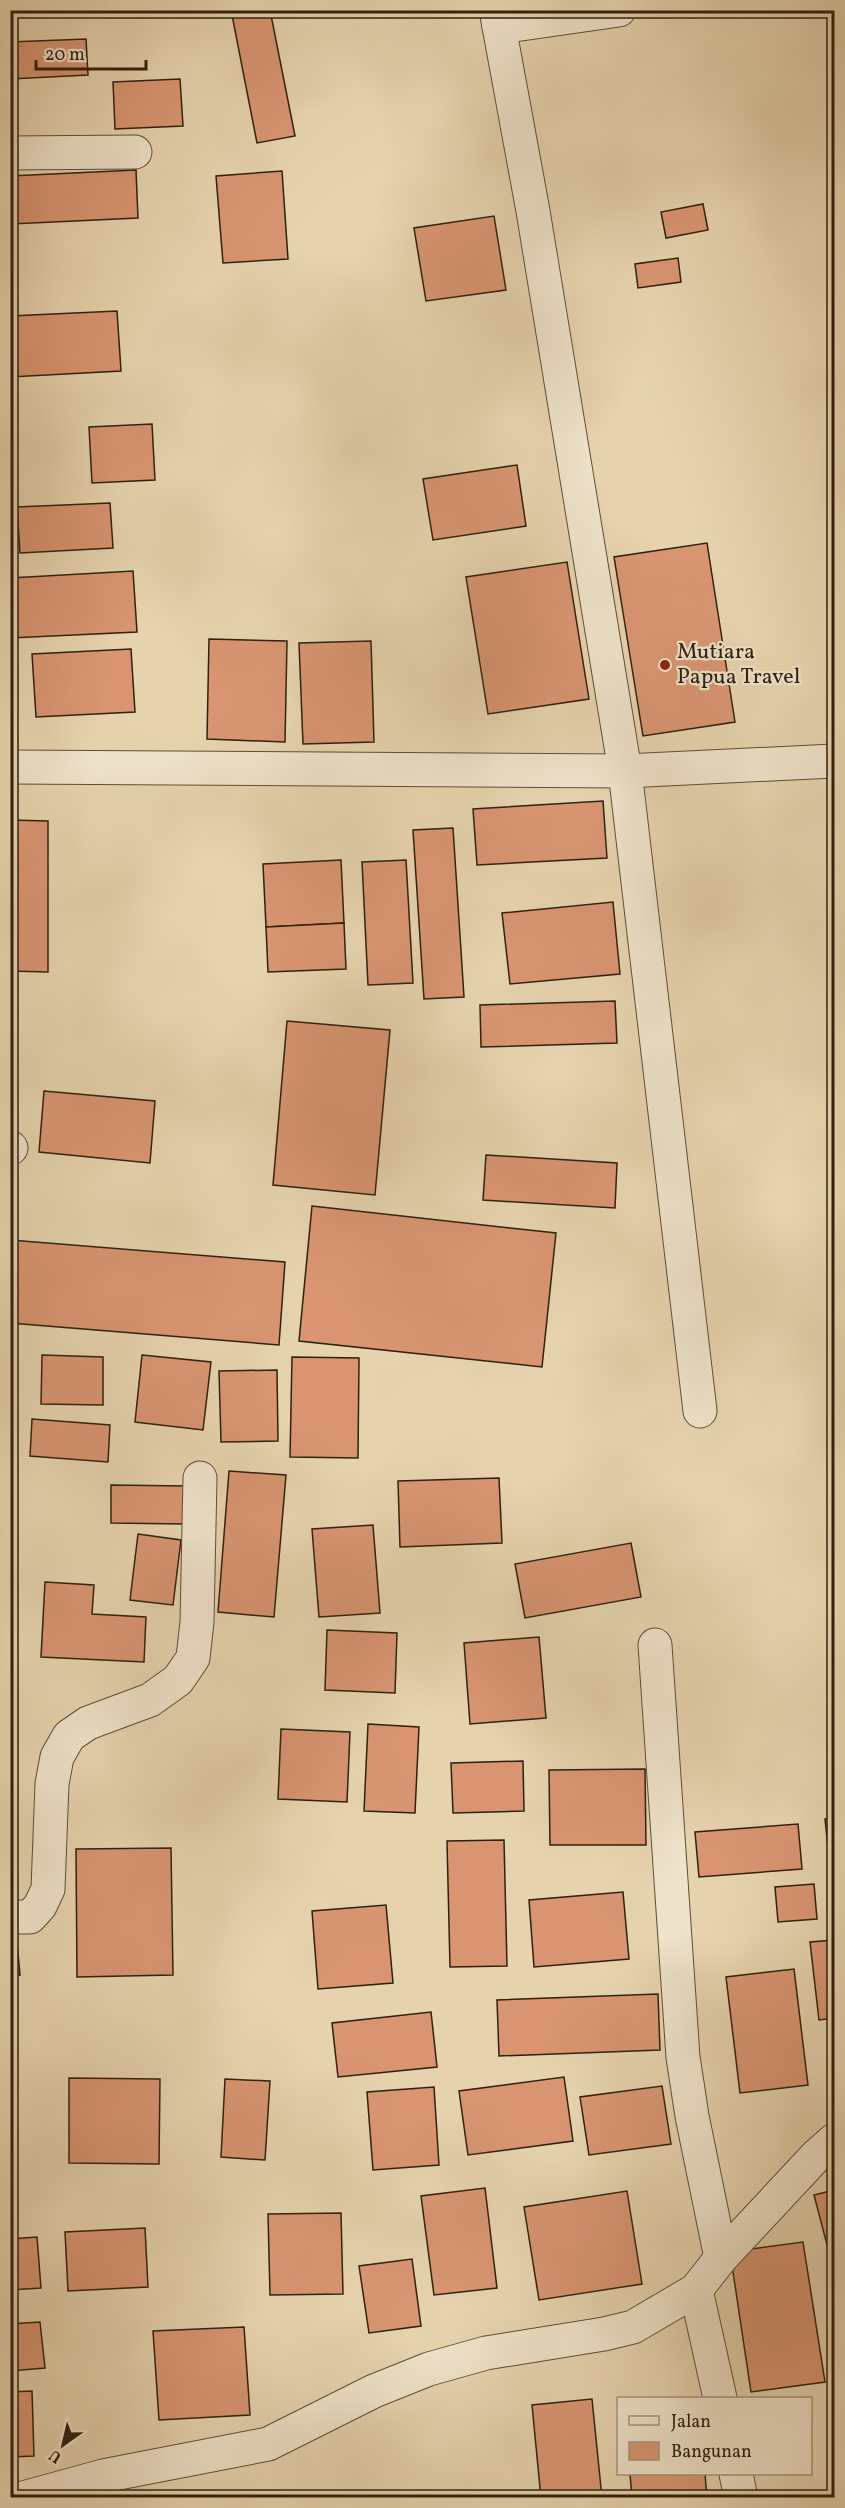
<svg xmlns="http://www.w3.org/2000/svg" width="845" height="2508" viewBox="0 0 845 2508" font-family="Vollkorn,serif">
	<style>
		.building { fill: #d99572; stroke: #2e200d; stroke-width: 1.5 }
		.lines { fill: none; stroke-linecap: round; stroke-linejoin: round }
		.minor-casing { stroke: #5c4d35; stroke-width: 35 }
		.minor { stroke: #efe2ca; stroke-width: 33 }
		.poi-dot { fill: #8f2418; stroke: #efe2ca; stroke-width: 2 }
		.labels { text-anchor: middle; dominant-baseline: central; stroke-width: 4.5; stroke-linejoin: round; paint-order: stroke }
		.poi-label { font-size: 22px; fill: #2e200d; stroke: #efe2ca; text-anchor: start }
	</style>
	<rect width="100%" height="100%" fill="#e6d3ae"/>
	<filter id="stains"><feTurbulence type="fractalNoise" baseFrequency=".00333" numOctaves="4"/><feColorMatrix values="0 0 0 0 .2 0 0 0 0 .09 0 0 0 0 .02 0 0 0 .5 -.17"/></filter>
	<radialGradient id="worn" r=".72"><stop offset=".6" stop-color="#630" stop-opacity="0"/><stop offset="1" stop-color="#630" stop-opacity=".3"/></radialGradient>
	<g class="building">
		<path d="M231,10H270L295,136L257,143Z"/>
		<path d="M86,39L88,75L10,79V42Z"/>
		<path d="M180,79L183,126L115,129L113,82Z"/>
		<path d="M136,170L138,218L11,224L10,176Z"/>
		<path d="M282,171L288,259L223,263L216,176Z"/>
		<path d="M703,204L708,230L666,238L661,212Z"/>
		<path d="M494,216L506,290L426,301L414,228Z"/>
		<path d="M678,258L681,282L638,288L635,264Z"/>
		<path d="M117,311L121,371L10,377V316Z"/>
		<path d="M152,424L155,480L92,483L89,427Z"/>
		<path d="M517,465L526,526L433,540L423,479Z"/>
		<path d="M110,503L113,548L20,553L17,507Z"/>
		<path d="M707,543L735,722L643,736L614,557Z"/>
		<path d="M567,562L589,699L488,714L466,577Z"/>
		<path d="M133,571L137,632L10,638V578Z"/>
		<path d="M209,639L287,641L285,742L207,739Z"/>
		<path d="M371,641L374,742L303,744L299,643Z"/>
		<path d="M131,649L135,712L36,717L32,654Z"/>
		<path d="M603,801L607,858L477,865L473,809Z"/>
		<path d="M10,820L48,821V972L10,971Z"/>
		<path d="M453,828L464,997L424,999L413,830Z"/>
		<path d="M341,860L344,923L266,927L263,864Z"/>
		<path d="M406,860L413,983L368,985L362,862Z"/>
		<path d="M613,902L620,974L510,984L502,913Z"/>
		<path d="M344,923L346,969L268,972L266,927Z"/>
		<path d="M615,1001L617,1043L481,1047L480,1005Z"/>
		<path d="M287,1021L390,1030L375,1195L273,1185Z"/>
		<path d="M44,1091L155,1101L150,1163L39,1152Z"/>
		<path d="M486,1155L617,1163L615,1208L483,1200Z"/>
		<path d="M312,1206L556,1233L542,1367L299,1341Z"/>
		<path d="M10,1240L285,1262L279,1345L10,1323Z"/>
		<path d="M42,1355L103,1357V1405L41,1404Z"/>
		<path d="M142,1355L211,1362L203,1430L135,1422Z"/>
		<path d="M292,1357L359,1358L358,1458L290,1457Z"/>
		<path d="M277,1370L278,1441L221,1442L219,1371Z"/>
		<path d="M32,1419L110,1425L108,1462L30,1456Z"/>
		<path d="M229,1471L286,1475L274,1617L218,1612Z"/>
		<path d="M499,1478L502,1543L400,1547L398,1481Z"/>
		<path d="M111,1485L185,1486V1524L111,1523Z"/>
		<path d="M10,1501H17L10,1638Z"/>
		<path d="M373,1525L380,1613L319,1617L312,1529Z"/>
		<path d="M138,1534L181,1540L173,1605L130,1600Z"/>
		<path d="M631,1543L641,1597L525,1618L515,1564Z"/>
		<path d="M45,1582L94,1585L92,1614L146,1617L144,1662L41,1657Z"/>
		<path d="M327,1630L397,1633L395,1693L325,1690Z"/>
		<path d="M539,1637L546,1718L470,1724L464,1643Z"/>
		<path d="M368,1724L419,1727L415,1813L364,1811Z"/>
		<path d="M281,1729L350,1732L347,1802L278,1799Z"/>
		<path d="M523,1761L524,1811L453,1813L451,1763Z"/>
		<path d="M645,1769L646,1845H550L549,1770Z"/>
		<path d="M834,1818V1907L825,1819Z"/>
		<path d="M798,1824L802,1869L699,1877L695,1832Z"/>
		<path d="M504,1840L507,1966L450,1967L447,1841Z"/>
		<path d="M171,1848L173,1975L77,1977L76,1849Z"/>
		<path d="M814,1884L817,1919L778,1922L775,1887Z"/>
		<path d="M623,1892L629,1959L534,1967L529,1900Z"/>
		<path d="M386,1905L393,1983L318,1989L312,1911Z"/>
		<path d="M16,1931L20,1975L10,1976V1932Z"/>
		<path d="M834,1940V2018L819,2020L810,1942Z"/>
		<path d="M794,1969L808,2085L740,2093L726,1977Z"/>
		<path d="M658,1994L660,2050L499,2056L497,2000Z"/>
		<path d="M431,2012L437,2067L338,2077L332,2023Z"/>
		<path d="M564,2077L573,2141L468,2155L459,2091Z"/>
		<path d="M69,2078L160,2079L159,2164L69,2163Z"/>
		<path d="M225,2079L270,2081L265,2160L221,2157Z"/>
		<path d="M662,2086L671,2144L589,2155L580,2097Z"/>
		<path d="M434,2087L439,2165L373,2170L367,2092Z"/>
		<path d="M485,2188L497,2288L434,2295L421,2196Z"/>
		<path d="M834,2190V2259L831,2260L814,2195Z"/>
		<path d="M627,2191L642,2284L539,2300L524,2207Z"/>
		<path d="M341,2213L343,2294L270,2295L268,2214Z"/>
		<path d="M145,2228L148,2287L68,2291L65,2232Z"/>
		<path d="M37,2237L41,2288L10,2290V2239Z"/>
		<path d="M803,2242L825,2382L751,2392L730,2252Z"/>
		<path d="M412,2259L421,2326L369,2333L359,2266Z"/>
		<path d="M40,2322L45,2368L10,2371V2324Z"/>
		<path d="M244,2327L250,2415L159,2420L153,2331Z"/>
		<path d="M32,2391L34,2456L10,2457V2392Z"/>
		<path d="M592,2399L602,2498H541L532,2405Z"/>
		<path d="M630,2474H705L707,2498H632Z"/>
	</g>
	<g class="lines">
		<defs>
			<g id="minor">
				<path d="M496,10L533,211L625,771L700,1411"/>
				<path d="M499,27L619,10"/>
				<path d="M10,153L135,152"/>
				<path d="M10,767L625,771L834,761"/>
				<path d="M10,1148H11"/>
				<path d="M655,1645L683,2057L692,2116L721,2258"/>
				<path d="M10,1917H30L40,1906L48,1889L52,1784L57,1757L69,1736L88,1723L150,1700L178,1680L193,1658L197,1622L200,1478"/>
				<path d="M696,2290L720,2398"/>
				<path d="M736,2474L741,2498"/>
				<path d="M23,2498L103,2476L268,2444L374,2391L429,2369L486,2353L604,2334L633,2327L696,2290L721,2258L817,2155L834,2140"/>
			</g>
		</defs>
		<use href="#minor" class="minor-casing"/>
		<use href="#minor" class="minor"/>
	</g>
	<circle class="poi-dot" cx="665" cy="665" r="6"/>
	<g class="labels">
		<g class="poi-label">
			<text x="677" y="652">Mutiara<tspan x="677" dy="25">Papua Travel</tspan></text>
		</g>
	</g>
	<rect width="845" height="2508" fill="none" stroke="#e6d3ae" stroke-width="36"/>
	<rect x="12" y="12" width="821" height="2484" fill="none" stroke="#2e200d" stroke-width="3"/>
	<rect x="18" y="18" width="809" height="2472" fill="none" stroke="#2e200d" stroke-width="1.5"/>
	<rect x="617" y="2397" width="195" height="78" fill="#efe2ca" stroke="#a2947e" stroke-width="1.5"/>
	<rect x="629" y="2416" width="30" height="9" fill="#efe2ca" stroke="#a2947e" stroke-width="1.5"/>
	<text x="671" y="2427" font-size="18" fill="#2e200d">Jalan</text>
	<rect x="629" y="2442" width="30" height="18" fill="#d99572" stroke="#a2947e" stroke-width="1.5"/>
	<text x="671" y="2457" font-size="18" fill="#2e200d">Bangunan</text>
	<g transform="translate(63 2445) rotate(214)" stroke="#efe2ca" stroke-width="4.5" paint-order="stroke">
	<path d="M0-4.5L10 22L0 15L-10 22Z" fill="#2e200d"/>
	<text y="-9" font-size="16" font-weight="bold" text-anchor="middle" fill="#2e200d">U</text>
	</g>
	<path d="M36 60v9h110v-9" fill="none" stroke="#2e200d" stroke-width="3"/>
	<text x="45" y="60" font-size="18" fill="#2e200d" stroke="#efe2ca" stroke-width="4.5" paint-order="stroke">20 m</text>
	<rect width="100%" height="100%" filter="url(#stains)"/>
	<rect width="100%" height="100%" fill="url(#worn)"/>
</svg>
